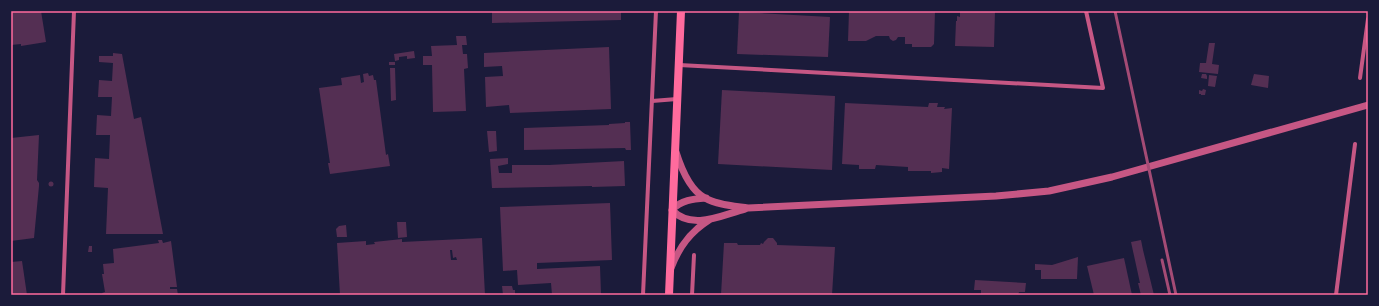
<svg xmlns="http://www.w3.org/2000/svg" width="1379" height="306" viewBox="0 0 1379 306" font-family="'DejaVu Sans',sans-serif">
	<style>
		.building { fill: #542f53; fill-rule: evenodd }
		.lines { fill: none; stroke-linecap: round; stroke-linejoin: round }
		.minor { stroke: #c65784; stroke-width: 4 }
		.tertiary { stroke: #c65784; stroke-width: 7 }
		.secondary { stroke: #ff6b9d; stroke-width: 8 }
		.rail { stroke: #a44b75; stroke-width: 3 }
		.neatline { fill: none; stroke: #ff6b9d; stroke-width: 1.5 }
	</style>
	<rect width="100%" height="100%" fill="#1b1b3a"/>
	<g class="building">
		<path d="M11,11H41L46,42L21,46V44L11,45Z"/>
		<path d="M492,11H621V20L492,23Z"/>
		<path d="M849,11H935L934,44L931,47H912V44H905V37H898L896,40L893,41L890,39L889,36H876L866,41H848Z"/>
		<path d="M960,11H995L994,47L955,46L956,21H957V16L960,17Z"/>
		<path d="M739,12L830,17L828,57L737,54Z"/>
		<path d="M456,36H466L467,45H462L463,54H467L468,68L464,69L466,111L433,112L432,65H423V56H432L431,46L457,45Z"/>
		<path d="M1209,43H1215L1212,64L1219,65L1218,74L1199,72L1200,63H1206Z"/>
		<path d="M609,47L611,109L510,113L509,105L486,107L485,77L503,76L502,66L484,67V53Z"/>
		<path d="M414,51L415,58L407,59V56L399,57V60L395,61L394,54Z"/>
		<path d="M113,53L122,54L134,119L141,117L163,234H106L108,188L94,187L95,158L109,159L110,135H96L97,115L111,116L112,97H98L99,80L112,81L113,63L99,62V56H113Z"/>
		<rect x="389" y="62" width="6" height="3"/>
		<path d="M390,68H395L396,100L391,101Z"/>
		<path d="M368,73L369,76L373,75L374,80H376L386,155L388,154L390,166L330,174L328,163H330L319,88L342,85L341,78L360,75L361,83L364,82L363,74Z"/>
		<path d="M1202,74H1206L1207,76V79L1201,78Z"/>
		<path d="M1254,74L1269,76L1268,88L1251,85Z"/>
		<path d="M1209,75L1217,76L1215,87L1208,86Z"/>
		<path d="M1203,89L1206,90L1205,95H1201V94H1199V90L1202,91Z"/>
		<path d="M722,90L835,96L832,170L718,164Z"/>
		<path d="M845,103L928,107L929,103H938L937,107H945L944,109L952,108L949,169L942,168V172L931,173V171H908V167L876,165L875,169H859V165L842,164Z"/>
		<path d="M625,122H630L631,150H626L625,148L524,150V128L609,125V124L625,123Z"/>
		<path d="M487,131H496L497,151L489,152Z"/>
		<path d="M39,135L37,180L39,183V186L34,238L11,241V138Z"/>
		<path d="M508,158V164L498,166L499,173H512V165H549L624,161L625,186L592,187V186L492,188L490,159Z"/>
		<circle cx="51" cy="184" r="2.5"/>
		<path d="M610,203L612,260L537,263V269L600,266L601,294L552,295L551,283L518,285L517,270L503,271L500,207Z"/>
		<path d="M397,222H406L407,237L398,238Z"/>
		<path d="M346,225L347,237H337L336,229L339,226Z"/>
		<path d="M482,238L485,295H340L337,243L366,241V245L375,244L374,242L402,239V242ZM450,250H452L453,258L456,257L457,260H451Z"/>
		<path d="M768,238H773L777,243V245L835,247L832,295H721L724,243H737L738,245H760L761,243L763,244L764,242Z"/>
		<path d="M158,240H162L163,243L171,241L177,287H170V289H177L178,295H103L102,293L105,292L102,274H104L103,264L114,263L113,249L159,243Z"/>
		<path d="M1141,240L1143,250L1154,295H1141L1138,283H1140L1131,242Z"/>
		<path d="M89,246H92V252H88Z"/>
		<path d="M1078,257L1077,279H1041V270H1035V264L1052,265Z"/>
		<path d="M1124,258L1132,295H1094L1087,266Z"/>
		<path d="M22,261L27,295H11V262Z"/>
		<path d="M975,280L1026,283L1025,292H1019L1018,295H981V290H974Z"/>
		<path d="M502,286H512L513,290H515V295H503Z"/>
	</g>
	<g class="lines">
		<g class="minor">
			<path d="M679,65L1103,88L1086,11"/>
			<path d="M1360,78L1368,19"/>
			<path d="M652,101L677,99"/>
			<path d="M63,295L74,11"/>
			<path d="M643,295L656,11"/>
			<path d="M692,295L694,255"/>
			<path d="M1336,295L1355,144"/>
		</g>
		<g class="tertiary">
			<path d="M676,152C681,168 690,190 705,198C717,205 734,206 748,208L996,196L1049,191L1112,177L1368,105"/>
			<path d="M706,198C693,199 681,200 672,210C692,231 722,215 745,209"/>
			<path d="M671,268C679,247 690,232 709,220"/>
		</g>
		<path class="secondary" d="M669,295L681,11"/>
		<g class="rail">
			<path d="M1115,11L1176,295"/>
			<path d="M1162,260L1170,295"/>
		</g>
	</g>
	<rect width="1379" height="306" fill="none" stroke="#1b1b3a" stroke-width="24"/>
	<rect x="12" y="12" width="1355" height="282" class="neatline"/>
</svg>
